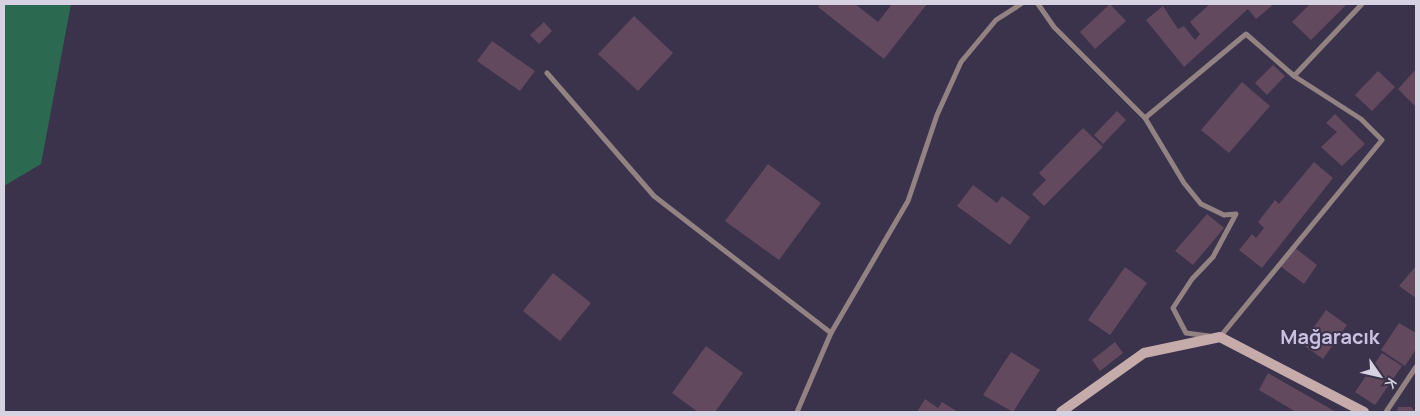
<svg xmlns="http://www.w3.org/2000/svg" width="1420" height="416" viewBox="0 0 1420 416" font-family="Manrope,sans-serif">
	<style>
		.green { fill: #2b6a50 }
		.building { fill: #62495e }
		.lines { fill: none; stroke-linecap: round; stroke-linejoin: round }
		.street { stroke: #938282; stroke-width: 5 }
		.secondary { stroke: #c6abab; stroke-width: 10 }
		.labels { text-anchor: middle; dominant-baseline: central; stroke-width: 4; stroke-linejoin: round; paint-order: stroke }
		.quarter-label { font-size: 20px; font-weight: bold; fill: #cbc1e1; stroke: #3b324c }
	</style>
	<rect width="100%" height="100%" fill="#3b324c"/>
	<path class="green" d="M4,4H71L41,164L4,186Z"/>
	<g class="building">
		<path d="M821,4H855L878,22L892,4H927L884,59L818,7Z"/>
		<path d="M1110,4L1126,21L1095,49L1080,32Z"/>
		<path d="M1210,4H1274L1256,19L1248,9L1184,67L1146,20L1163,6L1178,29L1184,26L1195,40L1200,34L1190,22Z"/>
		<path d="M1310,4H1347L1311,40L1292,22Z"/>
		<path d="M634,16L673,53L638,91L598,54Z"/>
		<path d="M544,22L552,31L539,44L530,35Z"/>
		<path d="M492,41L535,71L520,91L477,61Z"/>
		<path d="M1273,65L1285,76L1267,95L1255,83Z"/>
		<path d="M1416,69V107L1398,89Z"/>
		<path d="M1378,71L1395,87L1372,111L1355,95Z"/>
		<path d="M1242,82L1270,106L1229,153L1201,130Z"/>
		<path d="M1117,111L1126,120L1103,144L1094,135Z"/>
		<path d="M1335,114L1365,144L1342,166L1321,147L1337,132L1326,123Z"/>
		<path d="M1083,128L1103,147L1044,206L1032,194L1046,180L1039,173Z"/>
		<path d="M1314,162L1333,178L1262,268L1239,250L1252,234L1256,238L1264,228L1258,222L1275,200L1279,204Z"/>
		<path d="M768,164L821,203L779,260L725,221Z"/>
		<path d="M973,185L997,203L1002,196L1030,217L1010,245L957,206Z"/>
		<path d="M1207,214L1224,228L1193,265L1175,251Z"/>
		<path d="M1294,247L1317,265L1304,284L1280,266Z"/>
		<path d="M1416,266V298L1399,286Z"/>
		<path d="M1125,267L1147,283L1110,335L1088,320Z"/>
		<path d="M553,273L591,303L560,341L523,311Z"/>
		<path d="M1326,310L1347,325L1323,359L1302,344Z"/>
		<path d="M1399,323L1416,333V349L1405,366L1381,350Z"/>
		<path d="M1115,342L1123,353L1100,371L1092,360Z"/>
		<path d="M706,346L743,373L715,412H698L672,393Z"/>
		<path d="M1011,352L1040,370L1013,412L983,395Z"/>
		<path d="M1382,353L1402,366L1375,405L1355,392Z"/>
		<path d="M1268,373L1336,412H1296L1259,390Z"/>
		<path d="M925,399L938,408L942,402L958,412H917Z"/>
		<path d="M1398,407H1411L1416,412H1397Z"/>
	</g>
	<g class="lines">
		<g class="street">
			<path d="M1038,4L1054,27L1145,118L1184,183L1201,204L1224,215L1236,214L1213,257L1192,279L1173,308L1186,333L1209,336"/>
			<path d="M547,73L654,196L831,333"/>
			<path d="M1294,76L1362,4"/>
			<path d="M1145,118L1246,34L1294,76L1361,119L1382,140L1220,337"/>
			<path d="M797,412L831,333L908,201L937,115L961,62L996,20L1021,4"/>
			<path d="M1386,412L1416,367"/>
		</g>
		<path class="secondary" d="M1061,412L1144,353L1220,337L1364,412"/>
	</g>
	<g class="labels">
		<g class="quarter-label">
			<text x="1330" y="336">Mağaracık</text>
		</g>
	</g>
	<rect width="1420" height="416" fill="none" stroke="#d7d2e2" stroke-width="10"/>
	<g transform="translate(1380 376) rotate(124)" stroke="#3b324c" stroke-width="4" paint-order="stroke">
	<path d="M0-4L9 19L0 12L-9 19Z" fill="#d7d2e2"/>
	<text y="-8" font-size="14" font-weight="bold" text-anchor="middle" fill="#d7d2e2">K</text>
	</g>
</svg>
